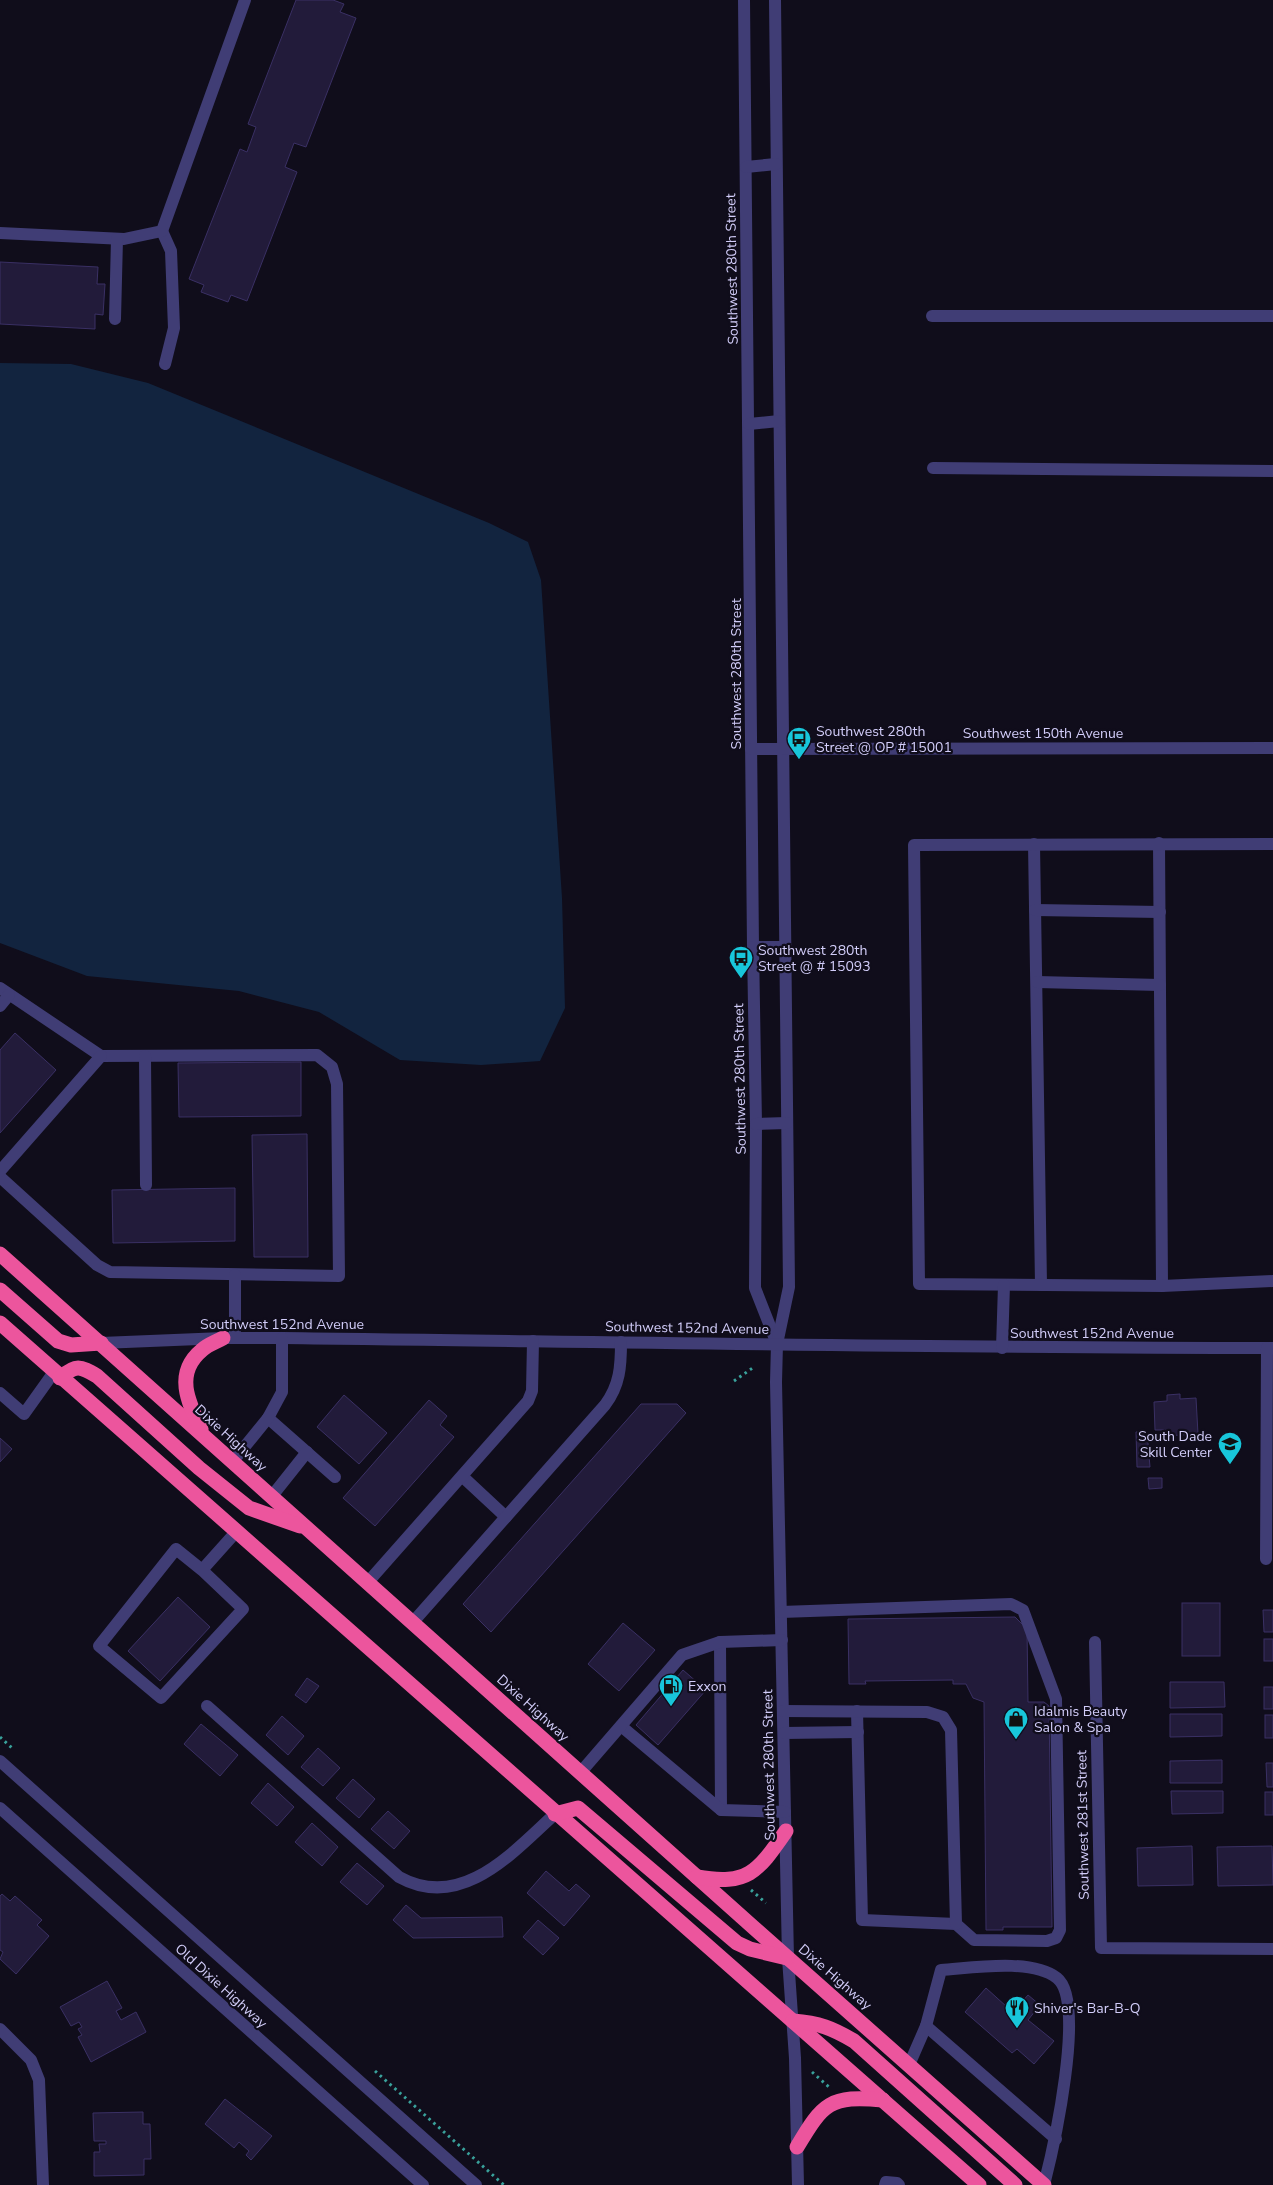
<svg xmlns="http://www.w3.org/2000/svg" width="1273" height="2185" viewBox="0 0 1273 2185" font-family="'Nunito Sans',sans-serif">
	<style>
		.water { fill: #12243f }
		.building { fill: #221b3a; stroke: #3a3064 }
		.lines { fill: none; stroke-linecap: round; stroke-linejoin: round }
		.path { stroke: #39a19b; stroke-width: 3; stroke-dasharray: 2.5 4; stroke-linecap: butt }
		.minor { stroke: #403d75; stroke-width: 12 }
		.highway { stroke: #ec559d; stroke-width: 15 }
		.labels { text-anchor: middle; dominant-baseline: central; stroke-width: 4.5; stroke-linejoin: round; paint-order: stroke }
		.street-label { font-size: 14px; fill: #d2cdf9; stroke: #100d1b }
		.poi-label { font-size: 14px; fill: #d2cdf9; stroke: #100d1b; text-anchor: start }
	</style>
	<rect width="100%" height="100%" fill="#100d1b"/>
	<path class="water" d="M0,363L71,364L148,383L489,523L528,542L541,580L562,898L565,1008L540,1061L481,1065L400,1060L319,1012L239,991L87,976L0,943Z"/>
	<g class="building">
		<path d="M296,0H333L344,4L340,12L356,18L306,147L294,143L285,167L297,172L247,301L231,295L228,302L201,292L204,285L189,279L240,149L247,152L256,127L248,124Z"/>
		<path d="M0,262L98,267L97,284H105L103,315L95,314V329L0,324Z"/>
		<path d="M15,1033L56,1070L0,1133V1050Z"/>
		<path d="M301,1062V1116L179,1117L178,1063Z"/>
		<path d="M307,1134L308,1257H254L252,1135Z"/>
		<path d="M235,1188V1241L113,1243L112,1190Z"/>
		<path d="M1180,1394V1399L1196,1398L1198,1434L1164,1436V1430H1155L1154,1402L1167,1401V1395Z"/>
		<path d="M344,1395L387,1433L359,1464L317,1427Z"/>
		<path d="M429,1400L447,1416L440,1425L454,1437L375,1526L343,1498Z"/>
		<path d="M641,1404H677L686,1413L491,1632L463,1604Z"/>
		<path d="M1136,1432H1147L1150,1467H1137Z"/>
		<path d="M0,1438L12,1449L0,1462Z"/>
		<path d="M1148,1478H1162V1488L1149,1489Z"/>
		<path d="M178,1597L210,1627L160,1681L128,1651Z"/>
		<rect x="1182" y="1603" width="38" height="53"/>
		<path d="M1263,1610H1273V1632H1264Z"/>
		<path d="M1015,1617L1027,1629L1028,1702H1044L1049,1706L1052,1927H1003V1930H986L984,1702L973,1698L966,1684H953V1680L865,1681L866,1684H849L848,1619Z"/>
		<path d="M623,1623L655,1650L619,1691L588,1664Z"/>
		<rect x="1264" y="1639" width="9" height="22"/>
		<path d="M683,1670L706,1690L658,1745L636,1725Z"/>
		<path d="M307,1678L319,1686L306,1703L295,1695Z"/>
		<path d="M1170,1682H1224L1225,1707L1170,1708Z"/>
		<rect x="1264" y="1687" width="9" height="22"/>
		<path d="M1170,1714H1222V1736L1170,1737Z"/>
		<rect x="1265" y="1715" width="8" height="23"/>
		<path d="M282,1716L304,1736L288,1755L266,1735Z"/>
		<path d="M201,1724L238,1755L220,1776L184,1744Z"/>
		<path d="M318,1748L340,1768L323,1786L301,1767Z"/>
		<path d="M1222,1760V1783H1170V1761Z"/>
		<path d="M1266,1763H1273V1787H1267Z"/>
		<path d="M353,1779L375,1799L359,1818L336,1798Z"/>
		<path d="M268,1783L294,1807L277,1826L251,1803Z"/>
		<path d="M1171,1791H1223V1813L1172,1814Z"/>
		<rect x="1265" y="1792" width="8" height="23"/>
		<path d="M388,1811L410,1831L394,1849L371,1829Z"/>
		<path d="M312,1823L338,1847L322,1866L295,1842Z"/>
		<path d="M1192,1846L1193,1885L1138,1886L1137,1848Z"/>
		<path d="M1272,1846L1273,1885L1218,1886L1217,1847Z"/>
		<path d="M357,1863L384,1886L367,1905L340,1882Z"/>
		<path d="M546,1871L569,1891L576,1884L590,1896L564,1926L527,1893Z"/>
		<path d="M2,1894L10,1901L15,1896L42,1920L37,1925L49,1936L16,1974L0,1959L3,1952L0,1950V1896Z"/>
		<path d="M406,1905L421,1918L502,1917L503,1937L413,1938L393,1920Z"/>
		<path d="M538,1920L559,1938L543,1955L523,1937Z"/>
		<path d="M107,1981L122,2008L116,2011L121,2020L136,2012L146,2032L91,2062L78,2037L82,2035L78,2029L82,2027L79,2022L71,2026L60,2007Z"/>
		<path d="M986,1988L1007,2007L1015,1998L1021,2003L1028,1995L1040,2005L1028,2020L1054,2041L1034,2064L1017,2049L1012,2053L965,2012Z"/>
		<path d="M225,2099L272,2136L251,2160L246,2155L249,2151L239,2142L234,2148L205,2124Z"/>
		<path d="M143,2112V2124H150L151,2159H144V2175L94,2176V2152H100L99,2144H106V2141H94L93,2113Z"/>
	</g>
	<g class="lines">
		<g class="path">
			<path d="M734,1381L754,1367"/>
			<path d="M0,1737L12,1748"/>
			<path d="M751,1890L766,1903"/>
			<path d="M375,2071L504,2185"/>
			<path d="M812,2072L829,2087"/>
		</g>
		<g class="minor">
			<path d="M744,0L753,947L756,1124L755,1288L777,1344"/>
			<path d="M775,0L789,1287L777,1344L776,1382L788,1958L795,2058L798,2185"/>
			<path d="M746,167L776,164"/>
			<path d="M162,231L171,251L174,328L165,364"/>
			<path d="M0,233L124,239L162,231L245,0"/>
			<path d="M932,316H1273"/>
			<path d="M115,319L117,239"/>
			<path d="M749,424L779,421"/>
			<path d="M933,468L1273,471"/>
			<path d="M751,749L1273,748"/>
			<path d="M1159,843L1162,1286"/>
			<path d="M1034,844L1041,1285"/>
			<path d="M1273,844L914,845L919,1284L1162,1286L1273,1281"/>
			<path d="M1035,910L1160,912"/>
			<path d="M753,947H786"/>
			<path d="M1037,982L1160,985"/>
			<path d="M0,988L101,1056L317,1055L332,1067L337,1084L339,1276L110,1272L97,1265L0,1177"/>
			<path d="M0,1006L9,995"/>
			<path d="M145,1056L146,1185"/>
			<path d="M756,1124L787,1123"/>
			<path d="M0,1171L101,1056"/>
			<path d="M235,1275V1338"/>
			<path d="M101,1343L223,1338H282C613,1342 943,1348 1273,1348"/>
			<path d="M1002,1348L1004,1285"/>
			<path d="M0,1393L24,1414L54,1372"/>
			<path d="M268,1418L335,1477"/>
			<path d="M233,1461L268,1418L282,1392V1338"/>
			<path d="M463,1477L506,1517"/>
			<path d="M272,1496L307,1452"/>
			<path d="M1266,1559L1267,1348"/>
			<path d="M202,1570L243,1609L161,1698L99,1646L176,1549L202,1570L236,1532"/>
			<path d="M368,1582L528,1401L532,1391L533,1341"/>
			<path d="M781,1612L1011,1604L1023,1610L1056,1699L1060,1930L1056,1938L1047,1941L974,1940L956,1924L862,1920L857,1711"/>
			<path d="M413,1622L605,1405C620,1385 621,1366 621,1342"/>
			<path d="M720,1642L721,1810"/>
			<path d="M1095,1642L1101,1948L1273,1949"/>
			<path d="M207,1706L399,1877C462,1912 514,1851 555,1814"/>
			<path d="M783,1711L927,1712L943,1717L951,1730L956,1924"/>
			<path d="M621,1726L721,1810L785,1812"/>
			<path d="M784,1733L858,1732"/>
			<path d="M0,1761L476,2185"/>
			<path d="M580,1773L682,1655L720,1642L782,1640"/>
			<path d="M0,1808L423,2185"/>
			<path d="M926,2026L1056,2139"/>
			<path d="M0,2029L31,2060L39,2080L43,2185"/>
			<path d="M909,2065L926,2026L941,1970C972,1968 1031,1958 1057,1978C1087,2001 1053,2150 1044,2185"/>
			<path d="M885,2185L886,2182L897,2183L899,2185"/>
		</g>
		<g class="highway">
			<path d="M0,1254L753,1927L1044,2185"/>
			<path d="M0,1290L58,1341L71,1345L101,1343"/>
			<path d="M0,1323L979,2185"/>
			<path d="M60,1378C76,1364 80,1366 97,1376L199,1468L249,1508L300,1526"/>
			<path d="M201,1429C188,1402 174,1373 202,1350C207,1345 216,1342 223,1338"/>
			<path d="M555,1814L578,1808L737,1943L750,1949L787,1958"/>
			<path d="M697,1877C749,1886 758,1871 786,1831"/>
			<path d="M793,2021C819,2023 832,2028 854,2041L1015,2185"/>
			<path d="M797,2147C823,2103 830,2095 883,2100"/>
		</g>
	</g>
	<defs>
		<symbol id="bus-pin" viewBox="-11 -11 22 30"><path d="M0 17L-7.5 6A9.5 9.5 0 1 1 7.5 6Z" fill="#18c6da" stroke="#100d1b"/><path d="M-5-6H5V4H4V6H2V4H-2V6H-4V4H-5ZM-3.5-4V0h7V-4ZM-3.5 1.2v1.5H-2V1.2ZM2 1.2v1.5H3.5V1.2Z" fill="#111"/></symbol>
		<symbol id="school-pin" viewBox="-11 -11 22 30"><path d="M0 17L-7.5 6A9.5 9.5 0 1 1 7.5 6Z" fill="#18c6da" stroke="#100d1b"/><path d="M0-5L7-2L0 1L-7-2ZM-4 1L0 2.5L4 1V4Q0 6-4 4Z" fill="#111"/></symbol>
		<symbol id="fuel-pin" viewBox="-11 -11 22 30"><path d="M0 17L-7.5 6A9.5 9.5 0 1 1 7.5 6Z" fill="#18c6da" stroke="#100d1b"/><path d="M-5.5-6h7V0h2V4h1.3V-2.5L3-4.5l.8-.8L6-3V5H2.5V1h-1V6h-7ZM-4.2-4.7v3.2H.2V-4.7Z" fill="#111"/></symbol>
		<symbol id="shop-pin" viewBox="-11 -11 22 30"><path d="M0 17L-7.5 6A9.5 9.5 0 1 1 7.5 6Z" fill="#18c6da" stroke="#100d1b"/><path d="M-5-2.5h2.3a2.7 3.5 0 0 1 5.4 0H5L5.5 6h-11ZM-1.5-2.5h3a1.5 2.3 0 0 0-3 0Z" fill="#111"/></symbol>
		<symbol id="restaurant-pin" viewBox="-11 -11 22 30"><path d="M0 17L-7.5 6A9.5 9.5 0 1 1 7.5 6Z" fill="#18c6da" stroke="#100d1b"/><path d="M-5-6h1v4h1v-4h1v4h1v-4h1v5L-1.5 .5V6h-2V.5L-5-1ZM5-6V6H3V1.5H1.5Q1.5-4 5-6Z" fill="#111"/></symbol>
	</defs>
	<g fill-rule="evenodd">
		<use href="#bus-pin" x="785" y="725" width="28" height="38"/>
		<use href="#bus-pin" x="727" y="944" width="28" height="38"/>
		<use href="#school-pin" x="1216" y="1430" width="28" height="38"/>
		<use href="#fuel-pin" x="657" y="1672" width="28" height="38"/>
		<use href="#shop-pin" x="1002" y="1705" width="28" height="38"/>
		<use href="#restaurant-pin" x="1003" y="1994" width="28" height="38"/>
	</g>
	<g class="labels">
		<g class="street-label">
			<text transform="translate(732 269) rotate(-91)">Southwest 280th Street</text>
			<text transform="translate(736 674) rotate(-90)">Southwest 280th Street</text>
			<text x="1043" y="733">Southwest 150th Avenue</text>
			<text transform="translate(740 1079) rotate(-91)">Southwest 280th Street</text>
			<text x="282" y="1324">Southwest 152nd Avenue</text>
			<text transform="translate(687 1328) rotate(1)">Southwest 152nd Avenue</text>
			<text x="1092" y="1333">Southwest 152nd Avenue</text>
			<text transform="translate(231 1438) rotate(42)">Dixie Highway</text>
			<text transform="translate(533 1708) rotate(42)">Dixie Highway</text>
			<text transform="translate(769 1765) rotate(-91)">Southwest 280th Street</text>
			<text transform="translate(1083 1825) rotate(-91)">Southwest 281st Street</text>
			<text transform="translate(835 1977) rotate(41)">Dixie Highway</text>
			<text transform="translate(221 1986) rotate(42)">Old Dixie Highway</text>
		</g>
		<g class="poi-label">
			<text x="816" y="731">Southwest 280th<tspan x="816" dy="16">Street @ OP # 15001</tspan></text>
			<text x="758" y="950">Southwest 280th<tspan x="758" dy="16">Street @ # 15093</tspan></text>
			<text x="1212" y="1436" text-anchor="end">South Dade<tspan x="1212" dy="16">Skill Center</tspan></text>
			<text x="688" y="1686">Exxon</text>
			<text x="1034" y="1711">Idalmis Beauty<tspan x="1034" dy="16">Salon &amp; Spa</tspan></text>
			<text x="1034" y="2008">Shiver's Bar-B-Q</text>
		</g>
	</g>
</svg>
